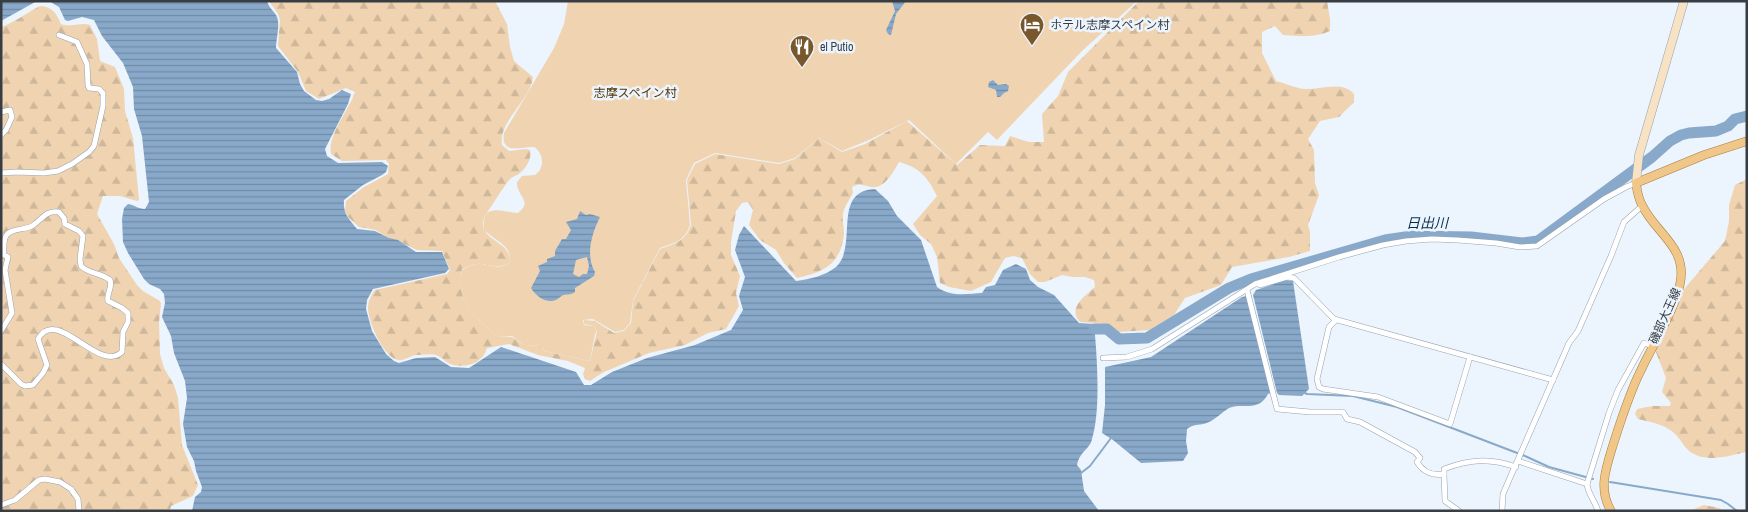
<svg xmlns="http://www.w3.org/2000/svg" width="1748" height="512" viewBox="0 0 1748 512" font-family="'Archivo Narrow','Noto Sans JP',sans-serif">
	<style>
		.forest { fill: url(#forest-firs) }
		.green { fill: #f0d4b2 }
		.water { fill: url(#water-rules); fill-rule: evenodd }
		.lines { fill: none; stroke-linecap: round; stroke-linejoin: round }
		.stream { stroke: #89a9ca; stroke-width: 2 }
		.river { stroke: #89a9ca; stroke-width: 11 }
		.street-casing { stroke: #97a3b0; stroke-width: 6 }
		.secondary-casing { stroke: #97a3b0; stroke-width: 9 }
		.primary-casing { stroke: #a97d3d; stroke-width: 9 }
		.street { stroke: #fff; stroke-width: 5 }
		.secondary { stroke: #f8e2c4; stroke-width: 8 }
		.primary { stroke: #f0c689; stroke-width: 8 }
		.labels { text-anchor: middle; dominant-baseline: central; stroke-width: 5; stroke-linejoin: round; paint-order: stroke }
		.poi-label { font-size: 12px; fill: #383d43; stroke: #ecf4fd; text-anchor: start }
		.park-label { font-size: 12px; fill: #523506; stroke: #ecf4fd }
		.street-label { font-size: 12px; fill: #383d43; stroke: #ecf4fd }
		.water-label { font-size: 14px; font-style: italic; fill: #082d4e; stroke: #ecf4fd }
	</style>
	<defs>
		<pattern id="forest-firs" width="22" height="20" patternUnits="userSpaceOnUse" patternTransform="scale(1.25)"><rect width="22" height="20" fill="#f0d4b2"/><path d="M5 1l3.5 6h-7zM16 11l3.5 6h-7z" fill="#cfb79a"/></pattern>
		<pattern id="water-rules" width="6" height="5" patternUnits="userSpaceOnUse" patternTransform="scale(1.25)"><rect width="6" height="5" fill="#89a9ca"/><path d="M0 2.5h6" fill="none" stroke="#718ba6"/></pattern>
	</defs>
	<rect width="100%" height="100%" fill="#ecf4fd"/>
	<g class="forest">
		<path d="M269,1H495L507,24L510,47L514,61L533,77C531,100 498,121 502,145L509,151L526,149L530,150C532,158 527,167 520,173C517,176 513,176 510,179C507,182 486,214 484,218C476,241 515,241 509,263C499,269 492,265 481,264C474,263 468,267 462,269C456,304 475,318 499,337H512L524,345L542,346L544,351L590,361L597,331L594,326L584,324V320L595,321L614,333L624,331L631,323L633,301L660,249C674,244 686,241 691,225L687,180L695,164L715,154L779,164L795,159L819,138L842,152L865,144L907,121L957,165L980,145L1005,146L1010,136L1029,142H1044L1042,114L1058,96L1068,72L1139,1H1327L1330,19V31C1315,38 1299,36 1283,35L1275,26L1262,32V53L1276,81C1285,83 1295,88 1304,89C1320,90 1342,80 1354,94V102L1339,117L1320,121L1308,139L1314,150L1315,183L1319,195L1308,225L1310,232V251L1289,257L1232,267L1221,285L1185,298L1174,315L1150,330L1118,332L1106,324L1080,322C1067,308 1085,296 1095,287L1094,280L1085,277H1072L1062,275L1045,282H1038L1030,274L1022,258L1013,256L1005,258L991,282L971,291L949,287L940,283L937,257L931,244L920,235L913,224L937,196C927,177 921,168 899,162C894,171 884,190 871,187C863,185 859,183 852,187L853,193C850,199 844,207 843,214C842,220 844,227 844,234C841,264 824,272 797,278L784,263L776,250L760,240L749,225L753,210L748,202L742,203L736,211L731,242V255L740,276L736,293L739,306L726,329L708,333L685,345L649,353L602,373L590,381L585,379L583,374L585,368L568,361L538,355L509,344L487,348C483,363 467,368 453,365C446,363 442,357 436,355C431,354 421,355 416,355C410,356 404,361 398,360C383,357 368,321 368,308C368,301 371,296 375,290L447,274L450,270L442,251L417,250L400,242L391,240L376,230L359,227L348,217L345,211L346,201L364,187L388,174L389,164L386,160L342,161L331,154C327,136 349,110 355,92L346,88L319,99L306,91L298,72L278,46L280,20L278,14Z"/>
		<path d="M40,6C53,7 56,13 61,24C71,28 80,22 90,25L97,39L100,61L115,67L124,89L125,111L133,138L139,200L137,201L120,196H103L97,214L114,244L119,258L137,285L143,291L160,301L161,304L159,322L160,354L164,368L174,385L178,398L182,445L198,485L193,496L171,506L170,511H1V27C10,25 30,11 40,6Z"/>
		<path d="M1747,179V452C1731,455 1712,462 1696,455C1686,451 1684,444 1677,436C1668,425 1651,422 1638,419L1635,414L1637,409L1652,406H1670L1671,403L1662,392L1666,378L1652,342L1659,321L1668,308L1725,241L1729,221V205L1735,185Z"/>
		<path d="M1704,505L1719,508L1723,511H1689Z"/>
	</g>
	<path class="green" d="M568,1H1137L1082,51L997,140L988,132L956,164L909,120L869,140L842,151L819,138L795,158L779,163L715,153L694,163L686,180L690,225C685,241 674,243 660,248L633,300L630,323L624,330L615,332L593,319L583,320L584,325L594,326L597,331L595,334L590,361L544,351L542,346L524,345L512,336L499,337C475,318 456,304 462,270C468,267 474,263 481,264C492,265 499,270 509,263C514,246 495,241 484,230C481,201 501,212 518,213C534,201 516,196 517,182L522,176L535,175L540,170C544,162 542,152 534,147C523,146 500,156 504,133L554,48L564,24Z"/>
	<g class="water">
		<path d="M1,1H37L1,21Z"/>
		<path d="M49,1H267C269,8 273,10 276,15C281,23 276,39 276,48L297,72L300,84L304,91L316,100L322,101L329,99L342,90L351,94L348,104L325,149L327,156L338,163L382,162L388,166L386,172L382,175L363,185L344,200C343,214 348,218 357,229L375,231L389,238L398,240L416,252H442L449,269L445,273L373,289L367,300L366,309L372,331L386,354L394,361L399,363L416,358L435,357L451,367L469,368L501,347L576,372L584,385H591L612,372L647,358L695,345L731,330L743,310L739,296L745,277L735,250L739,235L744,226L796,281C810,279 825,276 836,267C859,246 831,191 875,189L888,201L897,216L921,240L937,287C950,297 967,294 982,293L986,287L995,285L1003,270L1016,264L1026,269L1030,280L1038,287L1054,295L1079,323L1094,324C1097,355 1101,410 1092,439C1090,449 1080,451 1077,465L1081,470L1084,491L1099,511H192L195,497L201,492L202,487L196,471L194,461L187,447L183,424L187,398L185,381L174,353L171,336L162,317L165,303L164,294L160,289L149,284L144,279L128,253L123,242L122,219L124,208L128,204C135,205 138,209 145,209L149,202L142,136L134,109L133,87L123,63L102,36L94,20L82,17L68,21L65,20L59,7Z"/>
		<path d="M892,1H906L896,14L891,35L888,34L886,30L895,11Z"/>
		<path d="M993,80L998,85L1006,84L1009,86L1008,91L1004,93L1000,97H997L996,90L988,87L989,82Z"/>
		<path d="M580,211L586,215L590,214L600,217C592,233 585,255 595,272L594,276L575,288V292C571,295 568,294 563,295C560,297 556,301 552,301C544,302 535,295 531,288L540,271L538,266L547,262V259L555,256V251L562,239H566L571,230L566,222L577,219ZM587,257L589,266L587,274H583L579,277L573,274L576,260Z"/>
		<path d="M1286,280L1293,281L1309,389L1302,396L1279,395L1277,393L1253,295L1256,290Z"/>
		<path d="M1247,296L1271,393L1268,394C1258,413 1243,402 1229,408C1222,412 1216,419 1209,422C1201,426 1194,423 1187,429L1186,441L1188,453L1183,461L1141,463L1113,440L1102,433L1105,405V367L1151,357L1242,297Z"/>
	</g>
	<g class="lines">
		<g class="stream">
			<path d="M1303,392L1307,394L1353,396L1397,407L1525,456L1549,467L1593,479"/>
			<path d="M1081,473L1090,466L1111,438"/>
			<path d="M1610,482L1721,500L1728,504L1737,511"/>
		</g>
		<path class="river" d="M1094,329H1107L1119,339L1147,338L1229,288L1251,279L1385,240L1412,236L1471,237L1522,243L1538,241L1652,157L1670,141L1681,135L1689,133L1716,131L1728,126L1735,119L1747,116"/>
		<defs>
			<g id="street">
				<path d="M1,112L10,110L12,117L6,130L1,135"/>
				<path d="M1,173L17,172L44,173L58,171L72,164L89,152L94,146L103,106V93L99,89L89,88L88,85L87,64L77,42L59,35"/>
				<path d="M1260,285L1287,277L1294,278L1334,319L1553,380"/>
				<path d="M1247,290L1277,409L1310,412H1343L1347,419L1360,422L1415,452L1420,458L1417,462C1423,472 1433,476 1444,474V469C1470,459 1490,458 1516,467"/>
				<path d="M1336,320L1329,327L1317,379L1319,387L1323,389L1378,397L1450,424L1470,357"/>
				<path d="M1,331L12,313L5,270L8,257L4,255C4,249 3,241 6,236C10,228 25,230 32,226C42,220 45,210 59,212L64,218L65,224L79,231L83,236L80,259L81,266C89,274 101,273 110,280C113,288 106,294 108,301L122,308L128,313V322L123,332L122,352C98,374 57,305 38,339L47,365L43,373L33,385L25,386L21,384L1,364"/>
				<path d="M1103,358L1127,357L1152,349L1255,284L1339,257L1383,245L1406,241L1432,239L1457,240L1496,243L1520,247L1537,246L1604,199L1626,187L1636,183"/>
				<path d="M1518,461L1587,484C1588,494 1595,501 1598,511"/>
				<path d="M1444,474L1445,501L1459,511"/>
				<path d="M1587,484L1609,413L1618,390L1644,343L1652,346"/>
				<path d="M1,505L15,500L39,480L45,479L60,482L71,489L78,499L79,511"/>
				<path d="M1502,511L1503,494L1509,480L1569,343L1578,331L1611,256L1624,222L1642,206"/>
			</g>
			<path id="secondary" d="M1636,183L1639,155L1684,1"/>
			<path id="primary" d="M1611,511C1598,489 1606,468 1613,445C1621,420 1629,394 1641,370C1653,344 1674,312 1680,284C1688,247 1655,233 1642,205C1638,198 1637,190 1636,183L1704,155L1747,141"/>
		</defs>
		<use href="#street" class="street-casing"/>
		<use href="#secondary" class="secondary-casing"/>
		<use href="#primary" class="primary-casing"/>
		<use href="#street" class="street"/>
		<use href="#secondary" class="secondary"/>
		<use href="#primary" class="primary"/>
	</g>
	<defs>
		<symbol id="hotel-pin" viewBox="-11 -11 22 30"><path d="M0 17L-7.5 6A9.5 9.5 0 1 1 7.5 6Z" fill="#78572d" stroke="#ecf4fd"/><path d="M-6-4.5h1.5V1H6V5H4.5V3h-9V5H-6ZM-4 0a1.8 1.8 0 1 1 3.6 0ZM.5 0V-2.5h3Q6-2.5 6 0Z" fill="#fff"/></symbol>
		<symbol id="restaurant-pin" viewBox="-11 -11 22 30"><path d="M0 17L-7.5 6A9.5 9.5 0 1 1 7.5 6Z" fill="#78572d" stroke="#ecf4fd"/><path d="M-5-6h1v4h1v-4h1v4h1v-4h1v5L-1.5 .5V6h-2V.5L-5-1ZM5-6V6H3V1.5H1.5Q1.5-4 5-6Z" fill="#fff"/></symbol>
	</defs>
	<g fill-rule="evenodd">
		<use href="#hotel-pin" x="1018" y="11" width="28" height="38"/>
		<use href="#restaurant-pin" x="788" y="33" width="28" height="38"/>
	</g>
	<g class="labels">
		<g class="poi-label">
			<text x="1050" y="25">ホテル志摩スペイン村</text>
			<text x="820" y="47">el Putio</text>
		</g>
		<g class="park-label">
			<text x="635" y="93">志摩スペイン村</text>
		</g>
		<g class="street-label">
			<text transform="translate(1665 316) rotate(-66)">磯部大王線</text>
		</g>
		<g class="water-label">
			<text x="1427" y="223">日出川</text>
		</g>
	</g>
	<rect width="1748" height="512" fill="none" stroke="#383d43" stroke-width="5"/>
</svg>
